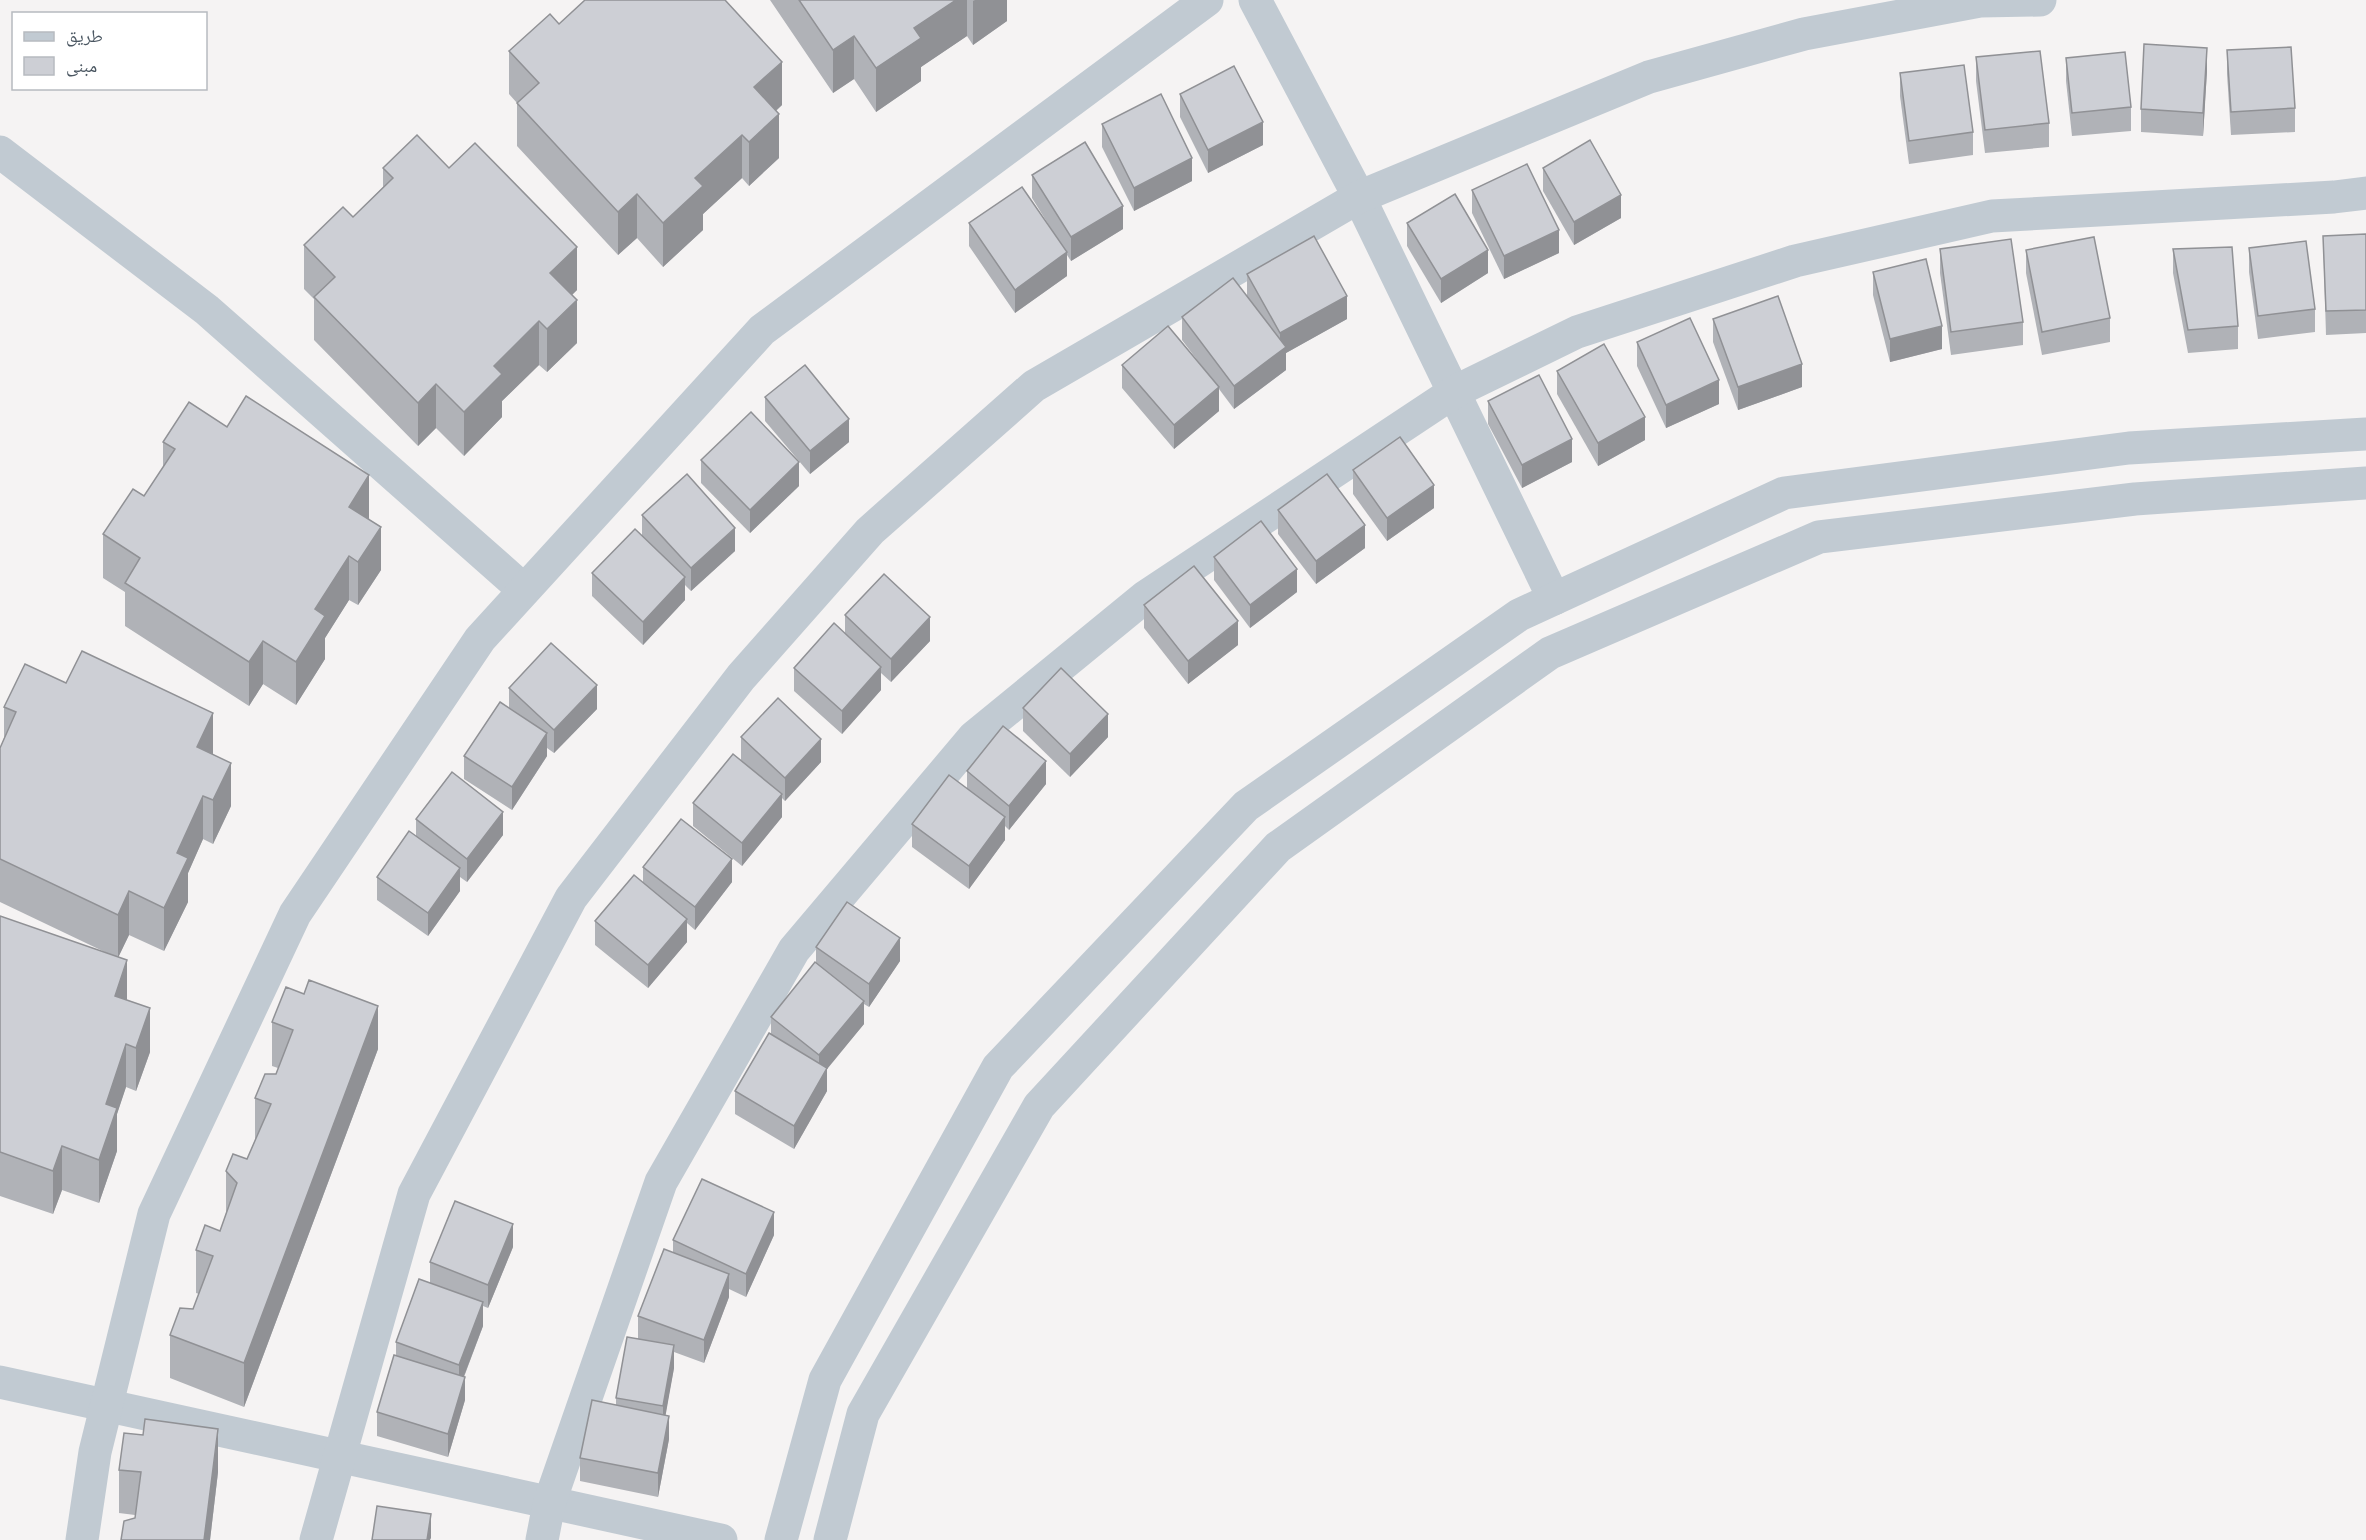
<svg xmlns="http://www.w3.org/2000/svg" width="2366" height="1540" viewBox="0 0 2366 1540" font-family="Commissioner,'Noto Naskh Arabic',sans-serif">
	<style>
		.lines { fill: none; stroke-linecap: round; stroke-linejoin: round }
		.minor { stroke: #c1cad2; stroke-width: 33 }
		.wall { fill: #b0b2b7 }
		.shaded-wall { fill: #909195 }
		.building { fill: #cdcfd5; stroke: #909195; stroke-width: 1.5 }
	</style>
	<rect width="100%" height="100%" fill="#f5f3f3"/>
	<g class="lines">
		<g class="minor">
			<path d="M1255,0L1359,197L1554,599"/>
			<path d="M0,152L207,310L524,590"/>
			<path d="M0,1382L721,1540"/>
			<path d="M82,1540L95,1452L154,1214L295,914L480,639L762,330L1207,0"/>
			<path d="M316,1540L414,1194L571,898L741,677L870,531L1034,386L1359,197L1649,77L1804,34L1980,1L2040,0"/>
			<path d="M542,1540L549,1504L661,1182L794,950L974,737L1145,597L1454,392L1577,332L1795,261L1992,216L2334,197L2366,193"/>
			<path d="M781,1540L825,1380L998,1067L1246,806L1519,615L1784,493L2129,448L2366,434"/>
			<path d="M830,1540L863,1414L1039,1106L1278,847L1550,653L1819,537L2135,499L2366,483"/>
		</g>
	</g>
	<g class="wall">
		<path d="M770,0H1007V21L973,45L967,36L921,67V81L876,112L854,79L833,93Z"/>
		<path d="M559,24L782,105L776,111L779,158L749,186L742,178L703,214V230L663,267L637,238L618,255L517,146V103L509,94V51Z"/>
		<path d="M2227,50L2295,108V132L2231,135L2227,74Z"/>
		<path d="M1976,57L2049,123V147L1985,153L1976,81Z"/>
		<path d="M2066,58L2131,107V131L2072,136L2066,81Z"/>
		<path d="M2207,71L2203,136L2141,132V109Z"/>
		<path d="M1900,73L1973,132V155L1909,164L1900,96Z"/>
		<path d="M1180,94L1263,145L1208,173L1180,117Z"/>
		<path d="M1102,124L1192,181L1134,211L1102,147Z"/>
		<path d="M383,168H449L577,290L572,295L577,343L547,372L539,365L502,401V417L464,456L436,428L418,446L314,340V299L304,289V245L353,217L383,187Z"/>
		<path d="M1543,168L1621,218L1574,245L1543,191Z"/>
		<path d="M1032,175L1123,229L1071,261L1067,255V276L1015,313L969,246V223L1055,235L1032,198Z"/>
		<path d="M1472,190L1559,253L1504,279L1472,213Z"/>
		<path d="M1407,223L1488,273L1441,303L1407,246Z"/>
		<path d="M2366,234V333L2326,335L2323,236Z"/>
		<path d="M2249,248L2315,309V332L2258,339L2249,272Z"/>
		<path d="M1940,249L2023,322V345L1951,355L1940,273Z"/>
		<path d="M2173,249L2238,326V349L2188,353L2173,273Z"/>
		<path d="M2026,250L2110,318V342L2042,355L2026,273Z"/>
		<path d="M1873,272L1942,349L1890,362L1873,295Z"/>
		<path d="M1247,274L1347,319L1286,353V370L1234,409L1219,389V411L1174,449L1122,388V365L1207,373L1182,340V317L1247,296Z"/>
		<path d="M1713,319L1802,387L1738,410L1713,342Z"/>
		<path d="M1637,342L1719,404L1666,428L1637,366Z"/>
		<path d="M1557,371L1645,440L1598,466L1557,394Z"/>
		<path d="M765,397L849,442L810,474L765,421Z"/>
		<path d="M1488,401L1572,462L1522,488L1488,424Z"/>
		<path d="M163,442L369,518L381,570L358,605L349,600L325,638V659L296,705L263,684L249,706L125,626V592L103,578V534L144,496L163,467Z"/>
		<path d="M701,460L799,486L750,533L701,483Z"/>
		<path d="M1353,470L1434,508L1387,541L1353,494Z"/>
		<path d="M1278,510L1365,548L1316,584L1278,534Z"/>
		<path d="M642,515L735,551L691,591L685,585V600L643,645L592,596V573L642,536Z"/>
		<path d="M1214,557L1297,592L1250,628L1214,580Z"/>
		<path d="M1144,605L1238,645L1188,684L1144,628Z"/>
		<path d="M845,615L930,641L891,682L881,673V690L842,734L794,691V668L845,633Z"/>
		<path d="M509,688L597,709L554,753L547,748V756L512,810L464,779V756L509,708Z"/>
		<path d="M4,707L213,755L231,806L213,844L203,839L188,873V902L164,951L129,935L118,957L127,1000L150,1052L136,1091L126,1087L117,1114V1151L99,1203L62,1190L53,1214L0,1196V916L109,954L0,902V748L4,738Z"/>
		<path d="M1023,708L1108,737L1070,777L1023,731Z"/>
		<path d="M741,737L821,762L785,801L782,798V817L742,866L693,826V803L746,765L741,760Z"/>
		<path d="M967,771L1046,784L1009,830L1005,826V840L969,889L912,847V824L967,788Z"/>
		<path d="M416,819L503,835L467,882L460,877V891L428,936L377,900V877L416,836Z"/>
		<path d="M643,867L732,882L695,930L687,923V942L648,988L595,945V921L643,883Z"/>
		<path d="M816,947L900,961L869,1007L864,1004V1024L827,1068V1091L794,1149L735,1114V1091L771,1035V1017L816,962Z"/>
		<path d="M272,1022L378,1049L244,1407L170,1378V1335L193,1309L199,1294L196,1293V1250L220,1231L226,1213V1171L247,1159L255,1140V1098L276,1074L278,1068L272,1066Z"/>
		<path d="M774,1235L746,1297L729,1289V1297L704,1363L674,1352V1368L665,1415L669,1439L658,1497L580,1481V1458L616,1405V1398L638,1338V1316L673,1252V1240Z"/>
		<path d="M513,1247L488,1308L483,1306V1326L464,1377L465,1400L448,1457L377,1436V1412L396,1356V1342L430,1283V1262Z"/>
		<path d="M119,1470L218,1472L210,1540H121L135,1518V1515L119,1513Z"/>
	</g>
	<g class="shaded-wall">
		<path d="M956,0H967V36L921,67V81L876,112V68L914,28Z"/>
		<path d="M975,0H1007V21L973,45V1Z"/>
		<path d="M854,36V79L833,93V50Z"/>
		<path d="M2207,48V71L2203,136V113Z"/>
		<path d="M782,62V105L754,130V87Z"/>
		<path d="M779,114V158L749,186V142Z"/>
		<path d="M1263,122V145L1208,173V150Z"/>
		<path d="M742,135V178L703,214V230L663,267V223L695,178Z"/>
		<path d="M1192,158V181L1134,211V188Z"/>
		<path d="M637,194V238L618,255V212Z"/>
		<path d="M1621,195V218L1574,245V222Z"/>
		<path d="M1123,206V229L1071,261V237Z"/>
		<path d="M1559,230V253L1504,279V256Z"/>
		<path d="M577,247V290L550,316V273Z"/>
		<path d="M1488,250V273L1441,303V279Z"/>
		<path d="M1067,252V276L1015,313V290Z"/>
		<path d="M1347,296V319L1286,353V370L1234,409V386L1280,351V333Z"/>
		<path d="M577,300V343L547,372V329Z"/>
		<path d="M539,321V365L502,401V417L464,456V412L494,366Z"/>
		<path d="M1942,326V349L1890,362V339Z"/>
		<path d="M1802,364V387L1738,410V387Z"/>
		<path d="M1719,380V404L1666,428V405Z"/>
		<path d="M436,384V428L418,446V403Z"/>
		<path d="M1219,387V411L1174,449V425Z"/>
		<path d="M1645,417V440L1598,466V443Z"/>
		<path d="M849,419V442L810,474V451Z"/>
		<path d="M1572,439V462L1522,488V465Z"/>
		<path d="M799,462V486L750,533V510Z"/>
		<path d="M369,475V518L349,550V507Z"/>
		<path d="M1434,485V508L1387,541V518Z"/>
		<path d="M1365,525V548L1316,584V561Z"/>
		<path d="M381,527V570L358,605V562Z"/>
		<path d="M735,528V551L691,591V568Z"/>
		<path d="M349,556V600L325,638V659L296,705V662L315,609Z"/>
		<path d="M1297,569V592L1250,628V605Z"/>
		<path d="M685,577V600L643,645V622Z"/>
		<path d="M930,617V641L891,682V659Z"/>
		<path d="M1238,621V645L1188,684V661Z"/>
		<path d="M263,641V684L249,706V662Z"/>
		<path d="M881,667V690L842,734V711Z"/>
		<path d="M597,685V709L554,753V730Z"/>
		<path d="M213,713V756L197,747Z"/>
		<path d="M1108,714V737L1070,777V754Z"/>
		<path d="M547,733V756L512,810V787Z"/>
		<path d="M821,739V762L785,801V778Z"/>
		<path d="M1046,761V784L1009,830V806Z"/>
		<path d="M231,763V806L213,844V800Z"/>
		<path d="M782,794V817L742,866V843Z"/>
		<path d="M203,796V839L188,873V902L164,951V908L177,853Z"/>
		<path d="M503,812V835L467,882V859Z"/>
		<path d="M1005,817V840L969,889V866Z"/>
		<path d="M732,859V882L695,930V907Z"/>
		<path d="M460,868V891L428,936V913Z"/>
		<path d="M129,891V935L118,958V915Z"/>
		<path d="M687,919V942L648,988V965Z"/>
		<path d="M900,938V961L869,1007V984Z"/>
		<path d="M127,960V1004L115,996Z"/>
		<path d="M864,1001V1024L819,1079V1055Z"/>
		<path d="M378,1006V1049L244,1407V1363Z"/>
		<path d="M150,1008V1052L136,1091V1048Z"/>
		<path d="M126,1044V1087L117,1114V1151L99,1203V1160L106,1104Z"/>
		<path d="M827,1068V1091L794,1149V1126Z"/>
		<path d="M62,1146V1190L53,1214V1171Z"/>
		<path d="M774,1212V1235L746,1297V1274Z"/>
		<path d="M513,1224V1247L488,1308V1285Z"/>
		<path d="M729,1274V1297L704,1363V1340Z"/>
		<path d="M483,1302V1326L459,1389V1365Z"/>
		<path d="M674,1345V1368L663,1430V1406Z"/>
		<path d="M465,1377V1400L448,1457V1434Z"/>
		<path d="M669,1416V1439L658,1497V1473Z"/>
		<path d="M218,1429V1472L210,1540H204Z"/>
		<path d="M431,1514V1538L430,1540H427Z"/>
	</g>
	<g class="building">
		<path d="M585,0H725L782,62L754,87L779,114L749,142L742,135L695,178L703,186L663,223L637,194L618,212L517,103L539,83L509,51L550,14L559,24Z"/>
		<path d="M799,0H956L914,28L921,38L876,68L854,36L833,50Z"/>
		<path d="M2144,44L2207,48L2203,113L2141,109Z"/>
		<path d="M2291,47L2295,108L2231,112L2227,50Z"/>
		<path d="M2040,51L2049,123L1985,130L1976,57Z"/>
		<path d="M2125,52L2131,107L2072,113L2066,58Z"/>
		<path d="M1964,65L1973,132L1909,141L1900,73Z"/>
		<path d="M1234,66L1263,122L1208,150L1180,94Z"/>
		<path d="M1161,94L1192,158L1134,188L1102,124Z"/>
		<path d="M417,135L449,168L475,143L577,247L550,273L577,300L547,329L539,321L494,366L502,374L464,412L436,384L418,403L314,297L335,277L304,245L343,207L353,217L393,178L383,168Z"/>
		<path d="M1590,140L1621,195L1574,222L1543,168Z"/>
		<path d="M1085,142L1123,206L1071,237L1032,175Z"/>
		<path d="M1527,164L1559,230L1504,256L1472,190Z"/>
		<path d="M1022,187L1067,252L1015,290L969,223Z"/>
		<path d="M1455,194L1488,250L1441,279L1407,223Z"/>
		<path d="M2366,234V310L2326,311L2323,236Z"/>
		<path d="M1314,236L1347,296L1280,333L1247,274Z"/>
		<path d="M2094,237L2110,318L2042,332L2026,250Z"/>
		<path d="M2011,239L2023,322L1951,332L1940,249Z"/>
		<path d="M2306,241L2315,309L2258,316L2249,248Z"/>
		<path d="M2232,247L2238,326L2188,330L2173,249Z"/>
		<path d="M1926,259L1942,326L1890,339L1873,272Z"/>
		<path d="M1233,278L1286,347L1234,386L1182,317Z"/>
		<path d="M1778,296L1802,364L1738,387L1713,319Z"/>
		<path d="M1690,318L1719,380L1666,405L1637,342Z"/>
		<path d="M1168,326L1219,387L1174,425L1122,365Z"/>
		<path d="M1604,344L1645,417L1598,443L1557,371Z"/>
		<path d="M805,365L849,419L810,451L765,397Z"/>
		<path d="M1539,375L1572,439L1522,465L1488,401Z"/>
		<path d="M246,396L369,475L349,507L381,527L358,562L349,556L315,609L325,616L296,662L263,641L249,662L125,583L140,558L103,534L133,489L144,496L175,449L163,442L189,402L227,427Z"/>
		<path d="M751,412L799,462L750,510L701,460Z"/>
		<path d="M1400,437L1434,485L1387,518L1353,470Z"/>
		<path d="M687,474L735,528L691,568L642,515Z"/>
		<path d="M1327,474L1365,525L1316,561L1278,510Z"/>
		<path d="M1261,521L1297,569L1250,605L1214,557Z"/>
		<path d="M635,529L685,577L643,622L592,573Z"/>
		<path d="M1194,566L1238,621L1188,661L1144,605Z"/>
		<path d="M884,574L930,617L891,659L845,615Z"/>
		<path d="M834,623L881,667L842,711L794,668Z"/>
		<path d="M551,643L597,685L554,730L509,688Z"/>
		<path d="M82,651L213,713L197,747L231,763L213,800L203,796L177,853L188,858L164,908L129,891L118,915L0,859V748L16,712L4,707L25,664L66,683Z"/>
		<path d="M1061,668L1108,714L1070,754L1023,708Z"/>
		<path d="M778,698L821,739L785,778L741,737Z"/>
		<path d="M500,702L547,733L512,787L464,756Z"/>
		<path d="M1003,726L1046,761L1009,806L967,771Z"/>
		<path d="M733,754L782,794L742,843L693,803Z"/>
		<path d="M452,772L503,812L467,859L416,819Z"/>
		<path d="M949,775L1005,817L969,866L912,824Z"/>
		<path d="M681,819L732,859L695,907L643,867Z"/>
		<path d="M409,831L460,868L428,913L377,877Z"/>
		<path d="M634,875L687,919L648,965L595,921Z"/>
		<path d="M847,902L900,938L869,984L816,947Z"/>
		<path d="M0,916L127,960L115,996L150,1008L136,1048L126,1044L106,1104L117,1108L99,1160L62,1146L53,1171L0,1152Z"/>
		<path d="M815,962L864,1001L819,1055L771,1017Z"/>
		<path d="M309,980L378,1006L244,1363L170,1335L180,1308L193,1309L213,1256L196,1250L205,1225L220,1231L237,1183L226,1171L233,1154L247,1159L271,1104L255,1098L265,1074H276L293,1030L272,1022L286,987L304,994Z"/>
		<path d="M769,1033L827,1068L794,1126L735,1091Z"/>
		<path d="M702,1179L774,1212L746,1274L673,1240Z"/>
		<path d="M455,1201L513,1224L488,1285L430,1262Z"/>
		<path d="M664,1249L729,1274L704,1340L638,1316Z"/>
		<path d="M419,1279L483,1302L459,1365L396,1342Z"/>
		<path d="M627,1337L674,1345L663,1406L616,1398Z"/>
		<path d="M394,1355L465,1377L448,1434L377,1412Z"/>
		<path d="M592,1400L669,1416L658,1473L580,1458Z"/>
		<path d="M145,1419L218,1429L204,1540H121L124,1521L135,1518L141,1472L119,1470L124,1433L143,1435Z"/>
		<path d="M377,1506L431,1514L427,1540H372Z"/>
	</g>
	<rect x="12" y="12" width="195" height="78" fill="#ffffff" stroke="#b7bbc0" stroke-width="1.5"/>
	<rect x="24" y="32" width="30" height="9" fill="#c1cad2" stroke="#b7bbc0" stroke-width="1.5"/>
	<text x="66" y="42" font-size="18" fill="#4a5661">طريق</text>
	<rect x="24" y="57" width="30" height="18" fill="#cdcfd5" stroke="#b7bbc0" stroke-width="1.5"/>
	<text x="66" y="72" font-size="18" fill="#4a5661">مبنى</text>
</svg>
